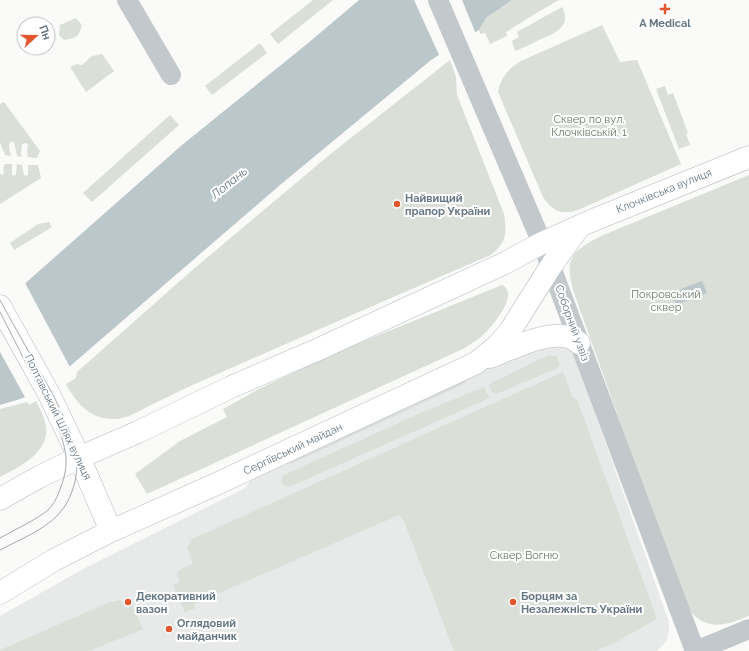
<svg xmlns="http://www.w3.org/2000/svg" width="749" height="651" viewBox="0 0 749 651" font-family="Raleway,sans-serif">
	<style>
		.built { fill: #e8e9e9 }
		.green { fill: #dadfd7 }
		.water { fill: #bbc7cb }
		.pier { fill: #fafaf8 }
		.lines { fill: none; stroke-linecap: round; stroke-linejoin: round }
		.major-casing { stroke: #b5babe; stroke-width: 23 }
		.minor { stroke: #c3c8cc; stroke-width: 20 }
		.major { stroke: #fff; stroke-width: 22 }
		.tram { stroke: #a2aab0; stroke-width: 1 }
		.poi-dot { fill: #e4572e; stroke: #fff; stroke-width: 1.5 }
		.labels { text-anchor: middle; dominant-baseline: central; stroke-width: 4; stroke-linejoin: round; paint-order: stroke }
		.poi-label { font-size: 11px; font-weight: bold; fill: #657683; stroke: #fff; text-anchor: start }
		.park-label { font-size: 11px; fill: #687a64; stroke: #fff }
		.street-label { font-size: 11px; fill: #657683; stroke: #fff }
		.water-label { font-size: 12px; font-style: italic; fill: #60757c; stroke: #fff }
	</style>
	<rect width="100%" height="100%" fill="#fafaf8"/>
	<path class="built" d="M553,339L573,351L669,622V631L666,641L657,651H0V616L83,569L245,488L254,476L263,467L546,341Z"/>
	<g class="green">
		<path d="M313,0H333L278,44L270,34Z"/>
		<path d="M512,0H559L533,15L506,32L507,36L490,44L485,33L480,34L479,30L486,18Z"/>
		<path d="M562,7C573,27 553,34 539,40C531,44 523,48 515,51L512,41L519,37L517,32Z"/>
		<path d="M76,18L82,25C79,37 76,38 64,40L59,35L60,25Z"/>
		<path d="M602,25L620,62L637,60L681,164L578,210C561,215 553,212 543,197L498,92C501,77 508,69 521,61Z"/>
		<path d="M260,43L267,53L212,95L205,86Z"/>
		<path d="M102,54L114,71L86,92L70,67L77,64L82,65L92,56Z"/>
		<path d="M450,60L456,77L457,94L461,105L504,214C507,233 507,242 491,255C392,297 295,340 197,383C181,390 166,398 151,405C139,411 127,419 114,419C91,420 76,403 66,384L76,378L77,372L189,273L328,156Z"/>
		<path d="M665,86L668,95L673,93L688,133L686,134L690,145L679,149L656,89Z"/>
		<path d="M4,102L40,151L37,158L28,157L27,152L28,145L26,143L22,144L21,153L22,157L17,156L14,142H10L9,146L11,156L5,155L0,142V104Z"/>
		<path d="M170,115L179,125L92,202L83,193Z"/>
		<path d="M5,164H12V175L14,176L16,174L17,164L22,165L24,175L26,176L28,174V165H38L41,178L0,204V173L2,175L4,174L3,168Z"/>
		<path d="M749,175V616C729,624 709,632 692,613C686,607 681,591 677,582L573,290C564,256 573,251 601,236Z"/>
		<path d="M49,222L52,227L14,250L10,243L38,224Z"/>
		<path d="M502,285C521,294 490,329 481,337C476,341 470,344 465,348L147,494L135,474L180,441L227,417L223,409L261,388L337,352Z"/>
		<path d="M549,355L557,357L560,365L556,369L496,394L492,392L489,386L491,383Z"/>
		<path d="M563,372L571,392V395L578,402L657,619L616,642L596,651H454L404,521L399,515L194,604L196,608L185,612L173,585L180,582L177,574L181,569L193,564L187,548L192,539Z"/>
		<path d="M464,379L466,383L291,464L284,460Z"/>
		<path d="M484,387L489,397L483,401L289,487L285,486L281,481L284,475L418,414Z"/>
		<path d="M36,401C40,409 45,418 46,427C49,453 19,467 0,477V409L27,402L29,405Z"/>
		<path d="M121,600L125,608L132,605L143,629L89,651H0V650L110,602Z"/>
	</g>
	<g class="water">
		<path d="M359,0H512L486,18L479,30L431,60L280,185L40,392L17,400L0,405V303L4,302L182,145L307,44Z"/>
		<path d="M702,281L707,293L676,305L671,293Z"/>
	</g>
	<g class="pier">
		<path d="M414,0H462L476,34L440,57Z"/>
		<path d="M24,281L71,369L41,394L26,399L0,352V301Z"/>
	</g>
	<g class="lines">
		<defs>
			<g id="major">
				<path d="M0,306L49,394L79,457L111,531"/>
				<path d="M490,357C511,349 546,331 568,337C572,338 576,341 579,343"/>
				<path d="M0,499L39,477L76,459L138,432L231,387L319,349L505,263L542,243L591,221L749,157"/>
				<path d="M0,593L54,560L111,531L212,486L476,363L498,345L510,331L551,266L579,227"/>
			</g>
		</defs>
		<use href="#major" class="major-casing"/>
		<g class="minor">
			<path d="M127,0L171,75"/>
			<path d="M438,0L542,243L695,651"/>
			<path d="M696,651L749,629"/>
		</g>
		<use href="#major" class="major"/>
		<g class="tram">
			<path d="M0,300C11,321 23,341 34,361C51,391 77,434 77,468C76,481 72,495 65,506C51,528 22,538 0,550"/>
			<path d="M0,312L58,426C67,453 70,465 59,492C57,498 53,505 48,510C36,520 14,530 0,538"/>
		</g>
	</g>
	<g class="poi-dot">
		<path d="M663 3h4v4h4v4h-4v4h-4v-4h-4v-4h4z"/>
		<circle cx="397" cy="204" r="4"/>
		<circle cx="128" cy="602" r="4"/>
		<circle cx="513" cy="602" r="4"/>
		<circle cx="169" cy="629" r="4"/>
	</g>
	<g class="labels">
		<g class="poi-label">
			<text x="665" y="23" text-anchor="middle">A Medical</text>
			<text x="405" y="198">Найвищий<tspan x="405" dy="13">прапор України</tspan></text>
			<text x="136" y="596">Декоративний<tspan x="136" dy="13">вазон</tspan></text>
			<text x="521" y="596">Борцям за<tspan x="521" dy="13">Незалежність України</tspan></text>
			<text x="177" y="623">Оглядовий<tspan x="177" dy="13">майданчик</tspan></text>
		</g>
		<g class="park-label">
			<text x="589" y="119">Сквер по вул.<tspan x="589" dy="13">Клочківській, 1</tspan></text>
			<text x="666" y="294">Покровський<tspan x="666" dy="13">сквер</tspan></text>
			<text x="524" y="555">Сквер Вогню</text>
		</g>
		<g class="street-label">
			<text transform="translate(664 191) rotate(-22)">Клочківська вулиця</text>
			<text transform="translate(572 323) rotate(70)">Соборний узвіз</text>
			<text transform="translate(58 417) rotate(64)">Полтавський Шлях вулиця</text>
			<text transform="translate(293 449) rotate(-25)">Сергіївський майдан</text>
		</g>
		<g class="water-label">
			<text transform="translate(229 183) rotate(-39)">Лопань</text>
		</g>
	</g>
	<g transform="translate(36 36) rotate(69)"><circle r="19" fill="#ffffff" stroke="#c1c8cd"/>
	<path d="M0-3L7 15L0 10L-7 15Z" fill="#e4572e"/>
	<text y="-6" font-size="11" font-weight="bold" text-anchor="middle" fill="#657683">Пн</text>
	</g>
</svg>
